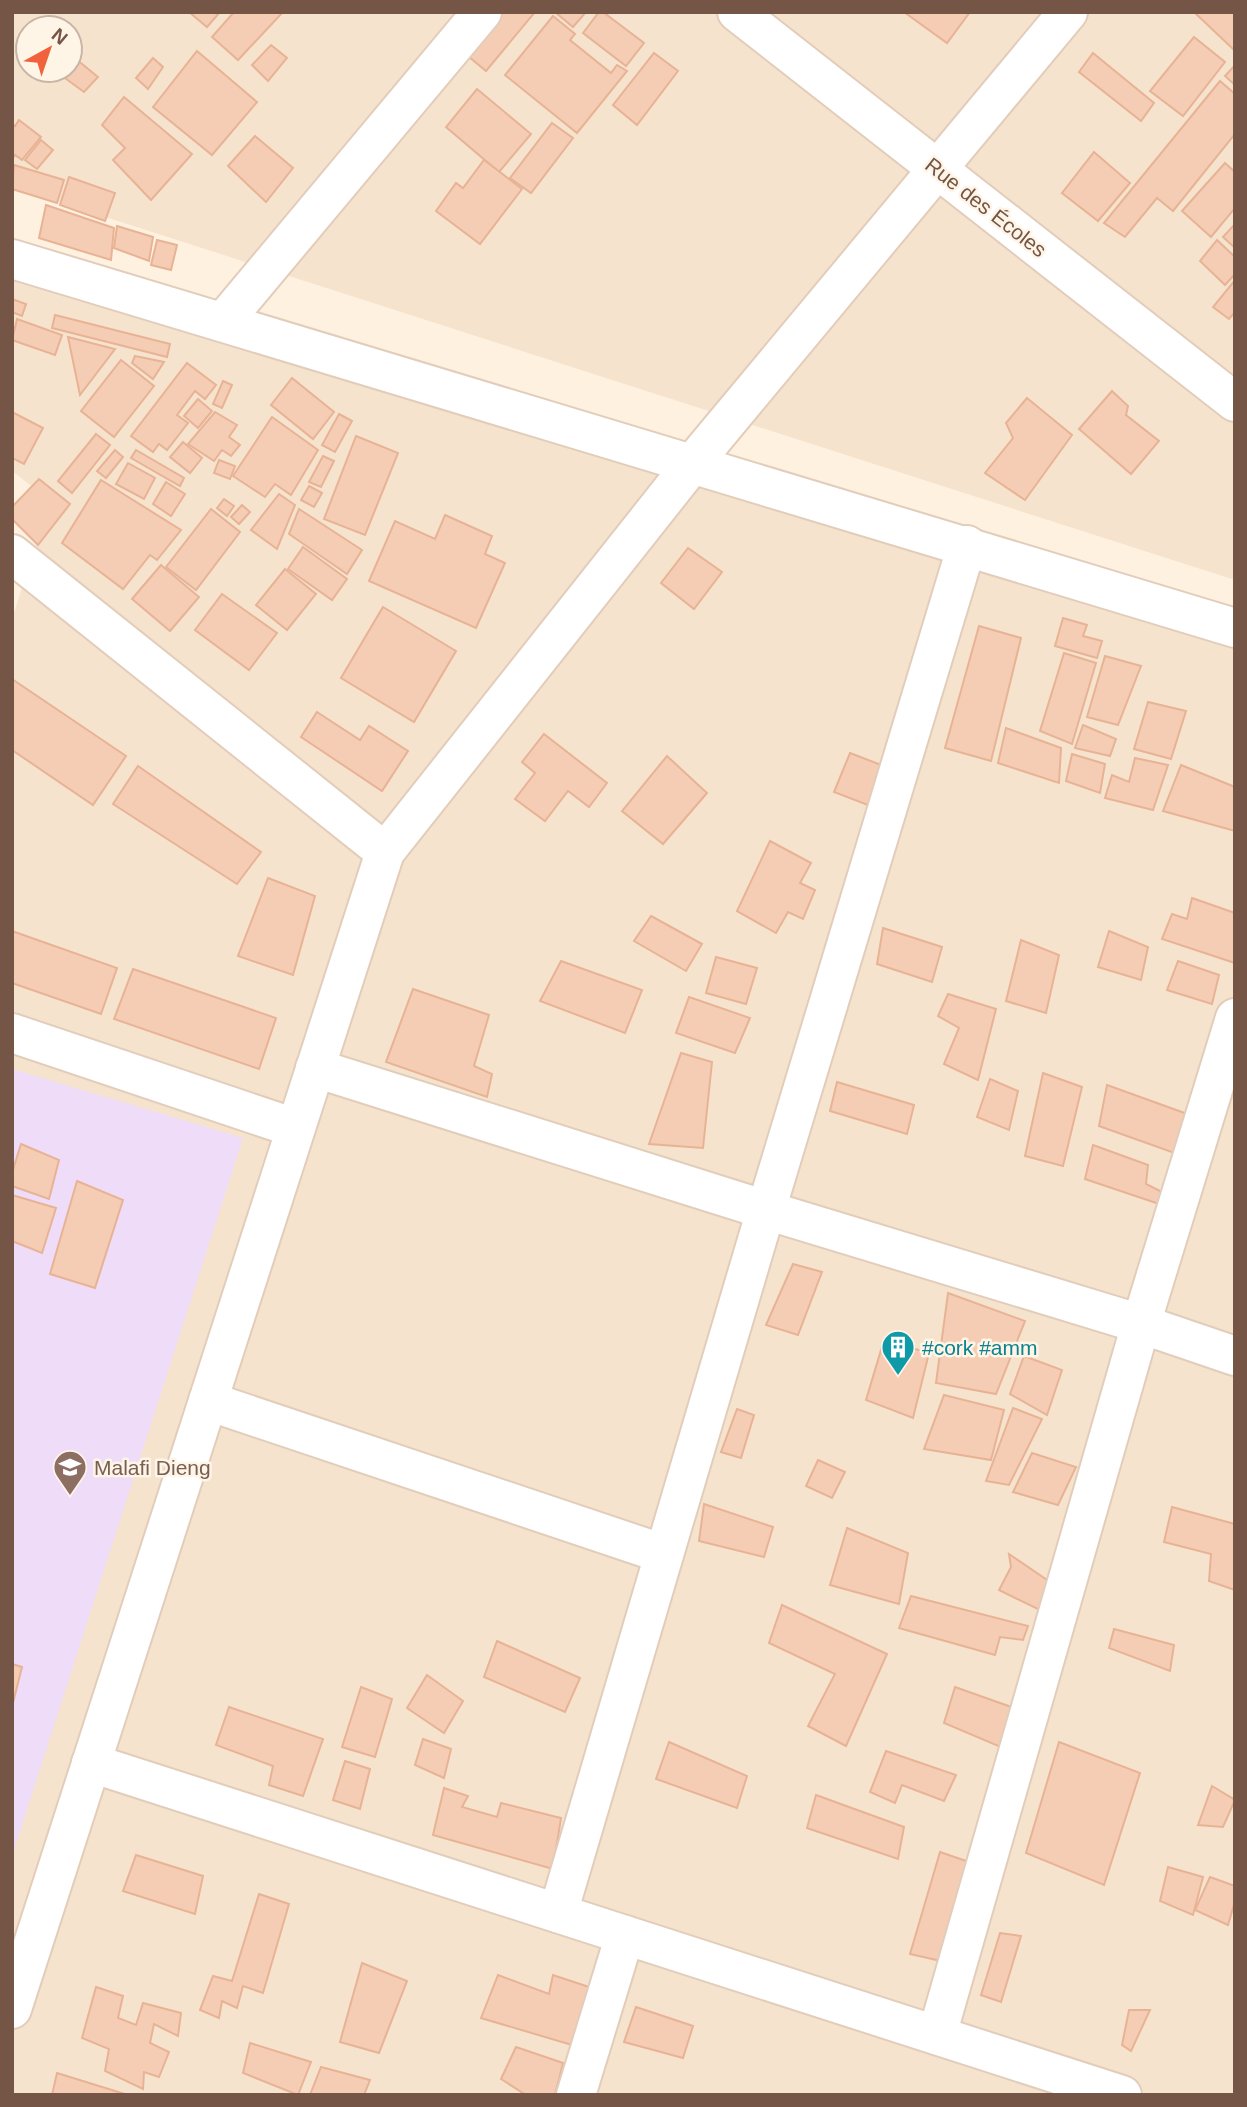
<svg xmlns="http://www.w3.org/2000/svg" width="1247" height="2107" viewBox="0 0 1247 2107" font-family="Helvetica,sans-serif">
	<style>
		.residential { fill: #f6e3cd; fill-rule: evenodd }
		.education { fill: #eedcf9 }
		.building { fill: #f5cdb5; stroke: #e8b395; stroke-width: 2 }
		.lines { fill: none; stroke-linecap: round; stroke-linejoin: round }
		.minor-casing { stroke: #e2cdbb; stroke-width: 42 }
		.tertiary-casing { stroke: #e2cdbb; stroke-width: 42 }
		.minor { stroke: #fff; stroke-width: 38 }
		.tertiary { stroke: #fff; stroke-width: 38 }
		.labels { text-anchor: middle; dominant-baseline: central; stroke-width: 5; stroke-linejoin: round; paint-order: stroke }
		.street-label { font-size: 21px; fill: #755646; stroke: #fff5e7 }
		.culture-label { font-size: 21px; fill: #0d838f; stroke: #fff5e7; text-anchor: start }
		.education-label { font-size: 21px; fill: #785e54; stroke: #fff5e7; text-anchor: start }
	</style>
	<rect width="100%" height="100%" fill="#fef1df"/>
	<g class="residential">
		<path d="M12,12H1235V580L12,187ZM28,28H70V70H28Z"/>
		<path d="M12,272L1235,638V2095H12V619L50,500L12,471Z"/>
	</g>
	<path class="education" d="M12,1069L243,1138L12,1856Z"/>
	<g class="building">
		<path d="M189,12H220L207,27Z"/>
		<path d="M234,12H283L238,60L212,37Z"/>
		<path d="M494,12H535L486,71L462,51Z"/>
		<path d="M555,12H586L573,27Z"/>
		<path d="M599,12H603L644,43L626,66L583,33Z"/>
		<path d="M904,12H970L947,43Z"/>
		<path d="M1194,12H1235V51Z"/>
		<path d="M553,16L575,34L570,40L611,73L617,65L627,71L577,133L505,75Z"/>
		<path d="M28,32V51L19,45Z"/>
		<path d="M1194,37L1225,62L1183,116L1150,91Z"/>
		<path d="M271,45L287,58L268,81L252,65Z"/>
		<path d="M197,51L257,102L212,155L153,107Z"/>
		<path d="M654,53L678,71L637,125L613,105Z"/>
		<path d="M1093,53L1154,103L1141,121L1079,72Z"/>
		<path d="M70,54L98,77L84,92L54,70H70Z"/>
		<path d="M153,58L163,67L148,89L136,78Z"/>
		<path d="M1235,65V85L1225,76Z"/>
		<path d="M1220,81L1235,94V134L1173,211L1157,198L1125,237L1104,223Z"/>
		<path d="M477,89L531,134L499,172L446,127Z"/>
		<path d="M124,97L192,154L151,200L113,160L125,148L102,125Z"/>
		<path d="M19,120L41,137L22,160L15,155L12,159V124L15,126Z"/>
		<path d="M552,123L573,138L531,193L510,178Z"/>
		<path d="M255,136L293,168L266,202L228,166Z"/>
		<path d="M41,140L53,150L37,169L25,160Z"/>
		<path d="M1094,152L1130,183L1098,221L1062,193Z"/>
		<path d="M484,160L522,189L480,244L436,211L456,183L463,188Z"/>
		<path d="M1225,163L1235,172V208L1211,237L1182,211Z"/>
		<path d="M14,165L64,180L57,203L12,189Z"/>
		<path d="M69,177L115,193L105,221L60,205Z"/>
		<path d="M46,205L114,228L111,260L39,238Z"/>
		<path d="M1235,224V248L1223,237Z"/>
		<path d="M117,226L153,237L149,261L114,248Z"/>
		<path d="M157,240L177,245L171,270L151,265Z"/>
		<path d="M1217,240L1235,257V274L1225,285L1200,261Z"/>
		<path d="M1235,280V312L1229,319L1213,307Z"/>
		<path d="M12,299L26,304L22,316L12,312Z"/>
		<path d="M55,315L170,344L167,357L52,328Z"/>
		<path d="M17,319L62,335L55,355L12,340Z"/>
		<path d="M68,337L115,349L80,395Z"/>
		<path d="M135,356L164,362L153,379L132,363Z"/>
		<path d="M121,360L154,386L114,437L81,411Z"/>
		<path d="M187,363L216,385L205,399L195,391L177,415L188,423L167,450L159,444L153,452L131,436Z"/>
		<path d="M292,378L334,412L313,439L271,405Z"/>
		<path d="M223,381L232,385L222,408L213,404Z"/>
		<path d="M1112,391L1128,406L1126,415L1159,441L1131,474L1079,429Z"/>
		<path d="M1027,398L1072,435L1025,500L985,473L1013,438L1006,423Z"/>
		<path d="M198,399L212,411L198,428L184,416Z"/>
		<path d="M12,412L43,428L24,464L12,458Z"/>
		<path d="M215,412L237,425L229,437L240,445L231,456L222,450L214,461L188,444Z"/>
		<path d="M339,414L352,421L335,452L322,445Z"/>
		<path d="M272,417L318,450L291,495L275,484L265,497L233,476Z"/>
		<path d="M96,434L110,445L72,493L58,481Z"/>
		<path d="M356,436L398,453L365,535L324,519Z"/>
		<path d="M183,442L202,458L190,473L170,457Z"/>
		<path d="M115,450L123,457L106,478L97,471Z"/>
		<path d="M136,450L184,478L180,486L131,458Z"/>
		<path d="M323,456L334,461L321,487L309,482Z"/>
		<path d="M219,460L235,466L230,479L214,473Z"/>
		<path d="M128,463L155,478L144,499L116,484Z"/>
		<path d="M39,479L70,504L38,545L12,519V507Z"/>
		<path d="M101,480L181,530L157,560L150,555L123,589L62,543Z"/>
		<path d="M166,482L185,494L171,516L153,504Z"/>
		<path d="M309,486L322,493L314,507L301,500Z"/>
		<path d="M279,494L295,505L277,549L251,530Z"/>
		<path d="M224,499L234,506L227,516L217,508Z"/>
		<path d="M242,505L250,512L239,524L231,517Z"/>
		<path d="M211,509L240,532L196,590L166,567Z"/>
		<path d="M299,509L362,550L347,574L289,534Z"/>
		<path d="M445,515L492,536L485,554L505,563L476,628L369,581L395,521L435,539Z"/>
		<path d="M303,547L347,579L332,600L288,569Z"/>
		<path d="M688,548L722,572L694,609L661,583Z"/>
		<path d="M161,565L199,597L170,631L132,599Z"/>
		<path d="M285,569L316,594L287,630L256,605Z"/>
		<path d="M222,594L277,633L249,670L195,630Z"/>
		<path d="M383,607L456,651L414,722L341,678Z"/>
		<path d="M1063,618L1087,625L1083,636L1102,641L1097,658L1055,646Z"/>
		<path d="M979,626L1021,638L991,761L945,748Z"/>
		<path d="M1064,653L1096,663L1072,744L1040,731Z"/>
		<path d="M1105,656L1141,666L1118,725L1087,717Z"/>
		<path d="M12,679L126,756L93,805L12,750Z"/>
		<path d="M1148,702L1186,711L1171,759L1134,749Z"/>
		<path d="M317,712L360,740L369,726L408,751L382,791L301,737Z"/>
		<path d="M1083,725L1116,739L1110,756L1075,748Z"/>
		<path d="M1006,728L1061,748L1059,783L998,763Z"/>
		<path d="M544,734L607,783L589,807L568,791L545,821L515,799L535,773L522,762Z"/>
		<path d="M850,753L889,768L873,807L834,792Z"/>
		<path d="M1072,754L1105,764L1100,793L1066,781Z"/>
		<path d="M667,756L707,793L663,844L622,811Z"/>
		<path d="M1135,758L1168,765L1153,810L1105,798L1112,775L1129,782Z"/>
		<path d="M1181,765L1235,787V831L1163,811Z"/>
		<path d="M138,766L261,852L237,884L113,804Z"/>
		<path d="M770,841L811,863L800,883L815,890L803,919L788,912L776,933L737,911Z"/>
		<path d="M268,878L315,896L293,975L238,956Z"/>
		<path d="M1192,898L1235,913V963L1162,939L1172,914L1187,919Z"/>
		<path d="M651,916L702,944L686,971L634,941Z"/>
		<path d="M883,928L942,947L932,982L877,964Z"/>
		<path d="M12,931L117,968L101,1014L12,983Z"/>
		<path d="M1109,931L1148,947L1141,980L1098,967Z"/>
		<path d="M1021,940L1059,955L1046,1013L1006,1001Z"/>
		<path d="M716,957L757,968L746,1004L706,993Z"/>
		<path d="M561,961L642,990L625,1033L540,1001Z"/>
		<path d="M1178,961L1219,975L1212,1004L1167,990Z"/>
		<path d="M133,969L276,1018L259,1069L114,1019Z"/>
		<path d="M413,989L489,1015L474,1066L492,1074L487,1097L386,1062Z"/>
		<path d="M948,994L996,1009L978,1080L944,1064L959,1028L938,1016Z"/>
		<path d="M689,997L750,1018L735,1053L676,1033Z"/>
		<path d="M681,1053L712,1062L703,1148L649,1144Z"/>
		<path d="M1043,1073L1082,1087L1063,1166L1025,1156Z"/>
		<path d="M990,1079L1018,1091L1009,1130L977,1117Z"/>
		<path d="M837,1082L914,1105L907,1134L830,1111Z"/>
		<path d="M1107,1085L1190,1115L1180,1155L1099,1126Z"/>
		<path d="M21,1144L59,1160L49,1199L12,1186V1173Z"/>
		<path d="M1093,1145L1148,1165L1146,1184L1168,1195L1165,1206L1085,1179Z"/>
		<path d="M77,1181L123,1200L95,1288L50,1274Z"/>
		<path d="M12,1195L56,1208L42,1253L12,1241Z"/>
		<path d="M793,1264L822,1272L798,1335L766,1325Z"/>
		<path d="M948,1293L1025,1321L996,1394L936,1383Z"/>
		<path d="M884,1340L929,1353L913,1418L866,1400Z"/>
		<path d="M1024,1356L1062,1370L1047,1415L1010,1394Z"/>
		<path d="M944,1395L1004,1410L991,1460L924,1449Z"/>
		<path d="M1013,1408L1042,1419L1009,1485L986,1481Z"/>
		<path d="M737,1409L754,1415L741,1458L721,1452Z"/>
		<path d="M1032,1453L1076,1467L1058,1505L1013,1492Z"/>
		<path d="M818,1460L845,1472L832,1498L806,1486Z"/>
		<path d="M704,1504L773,1527L764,1557L699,1541Z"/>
		<path d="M1172,1507L1235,1524V1590L1209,1581L1211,1554L1164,1542Z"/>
		<path d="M847,1528L908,1553L899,1604L830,1585Z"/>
		<path d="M1009,1554L1053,1584L1040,1610L999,1590L1011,1567Z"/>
		<path d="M911,1596L1028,1626L1023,1640L1000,1637L995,1655L899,1628Z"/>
		<path d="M782,1605L887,1654L846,1746L808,1726L835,1674L769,1643Z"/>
		<path d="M1114,1629L1174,1645L1170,1671L1109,1648Z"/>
		<path d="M497,1641L580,1678L565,1712L484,1677Z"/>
		<path d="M12,1664L22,1667L12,1707Z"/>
		<path d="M427,1675L463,1701L444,1733L407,1708Z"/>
		<path d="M361,1687L392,1699L375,1757L342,1747Z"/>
		<path d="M955,1687L1014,1708L1003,1748L944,1723Z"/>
		<path d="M229,1707L323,1739L303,1796L269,1785L273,1766L216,1745Z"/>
		<path d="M423,1739L451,1749L444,1778L415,1765Z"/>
		<path d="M669,1742L747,1776L737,1808L656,1779Z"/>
		<path d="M1059,1742L1140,1773L1104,1885L1026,1853Z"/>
		<path d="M886,1751L956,1775L944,1801L902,1785L895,1803L870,1792Z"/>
		<path d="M345,1761L370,1769L360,1809L333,1800Z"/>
		<path d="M1212,1786L1235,1800L1223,1827L1198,1825Z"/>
		<path d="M444,1788L468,1796L462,1807L497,1817L501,1803L561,1818L553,1869L433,1835Z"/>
		<path d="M816,1795L904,1827L898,1859L807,1828Z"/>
		<path d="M940,1852L972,1863L941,1961L910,1954Z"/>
		<path d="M136,1855L203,1876L195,1914L123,1891Z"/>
		<path d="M1168,1867L1203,1877L1193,1915L1160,1901Z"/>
		<path d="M1210,1877L1235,1886V1901L1228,1925L1195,1910Z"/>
		<path d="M259,1894L289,1904L263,1993L243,1986L237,2008L222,2001L219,2018L200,2010L213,1976L232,1981Z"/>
		<path d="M1000,1933L1021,1936L1001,2002L981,1995Z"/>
		<path d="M362,1963L407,1981L379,2053L340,2042Z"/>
		<path d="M498,1975L549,1994L553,1975L589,1987L572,2045L481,2018Z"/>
		<path d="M96,1987L123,1996L118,2018L136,2025L143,2003L181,2013L178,2036L154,2024L150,2043L169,2052L159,2077L144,2072L143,2089L105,2071L109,2049L82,2038Z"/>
		<path d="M636,2007L693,2026L683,2058L624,2042Z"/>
		<path d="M1129,2010H1150L1131,2051L1122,2045Z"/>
		<path d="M250,2043L311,2062L298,2095L243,2073Z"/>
		<path d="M516,2047L563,2063L555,2095H526L501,2079Z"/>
		<path d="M321,2067L370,2080L364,2095H310Z"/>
		<path d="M57,2073L128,2095H52Z"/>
	</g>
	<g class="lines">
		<defs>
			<g id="minor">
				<path d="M737,12L1235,402"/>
				<path d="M223,322L482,12"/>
				<path d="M12,554L385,852"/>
				<path d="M12,1033L295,1128"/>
				<path d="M315,1068L766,1210L1141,1324L1235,1356"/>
				<path d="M208,1401L664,1554"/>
				<path d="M91,1763L1122,2095"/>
				<path d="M558,1913L766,1210L967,545"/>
				<path d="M12,2009L385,852L693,463L1068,12"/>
				<path d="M937,2035L1141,1324L1235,1018"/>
				<path d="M576,2095L625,1935"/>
			</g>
			<path id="tertiary" d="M12,259L1235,628"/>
		</defs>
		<use href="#minor" class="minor-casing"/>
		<use href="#tertiary" class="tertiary-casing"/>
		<use href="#minor" class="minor"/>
		<use href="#tertiary" class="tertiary"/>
	</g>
	<defs>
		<symbol id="building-pin" viewBox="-11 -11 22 30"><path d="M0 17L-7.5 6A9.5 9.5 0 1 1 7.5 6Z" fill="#0f9aa8" stroke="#fff5e7"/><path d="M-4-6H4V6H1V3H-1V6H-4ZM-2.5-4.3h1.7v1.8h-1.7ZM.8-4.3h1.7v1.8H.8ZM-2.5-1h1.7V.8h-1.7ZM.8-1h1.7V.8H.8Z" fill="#fff"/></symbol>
		<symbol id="school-pin" viewBox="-11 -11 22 30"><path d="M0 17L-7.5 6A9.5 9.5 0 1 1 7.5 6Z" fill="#8d6e63" stroke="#fff5e7"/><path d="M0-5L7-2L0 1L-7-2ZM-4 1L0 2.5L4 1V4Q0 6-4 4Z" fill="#fff"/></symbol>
	</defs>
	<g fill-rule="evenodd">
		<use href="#building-pin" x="879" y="1328" width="38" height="52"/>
		<use href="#school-pin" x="51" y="1448" width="38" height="52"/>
	</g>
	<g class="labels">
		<g class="street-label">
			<text transform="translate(986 207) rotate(38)">Rue des Écoles</text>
		</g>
		<g class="culture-label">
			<text x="922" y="1347">#cork #amm</text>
		</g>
		<g class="education-label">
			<text x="94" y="1467">Malafi Dieng</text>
		</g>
	</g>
	<rect width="1247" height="2107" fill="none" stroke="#755646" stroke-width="28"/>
	<g transform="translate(49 49) rotate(40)"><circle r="33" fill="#fff5e7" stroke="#c8b5a7" stroke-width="2"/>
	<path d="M0-5L12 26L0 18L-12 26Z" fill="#f0613c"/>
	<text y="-10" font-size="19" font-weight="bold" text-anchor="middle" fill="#755646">N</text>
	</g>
</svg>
